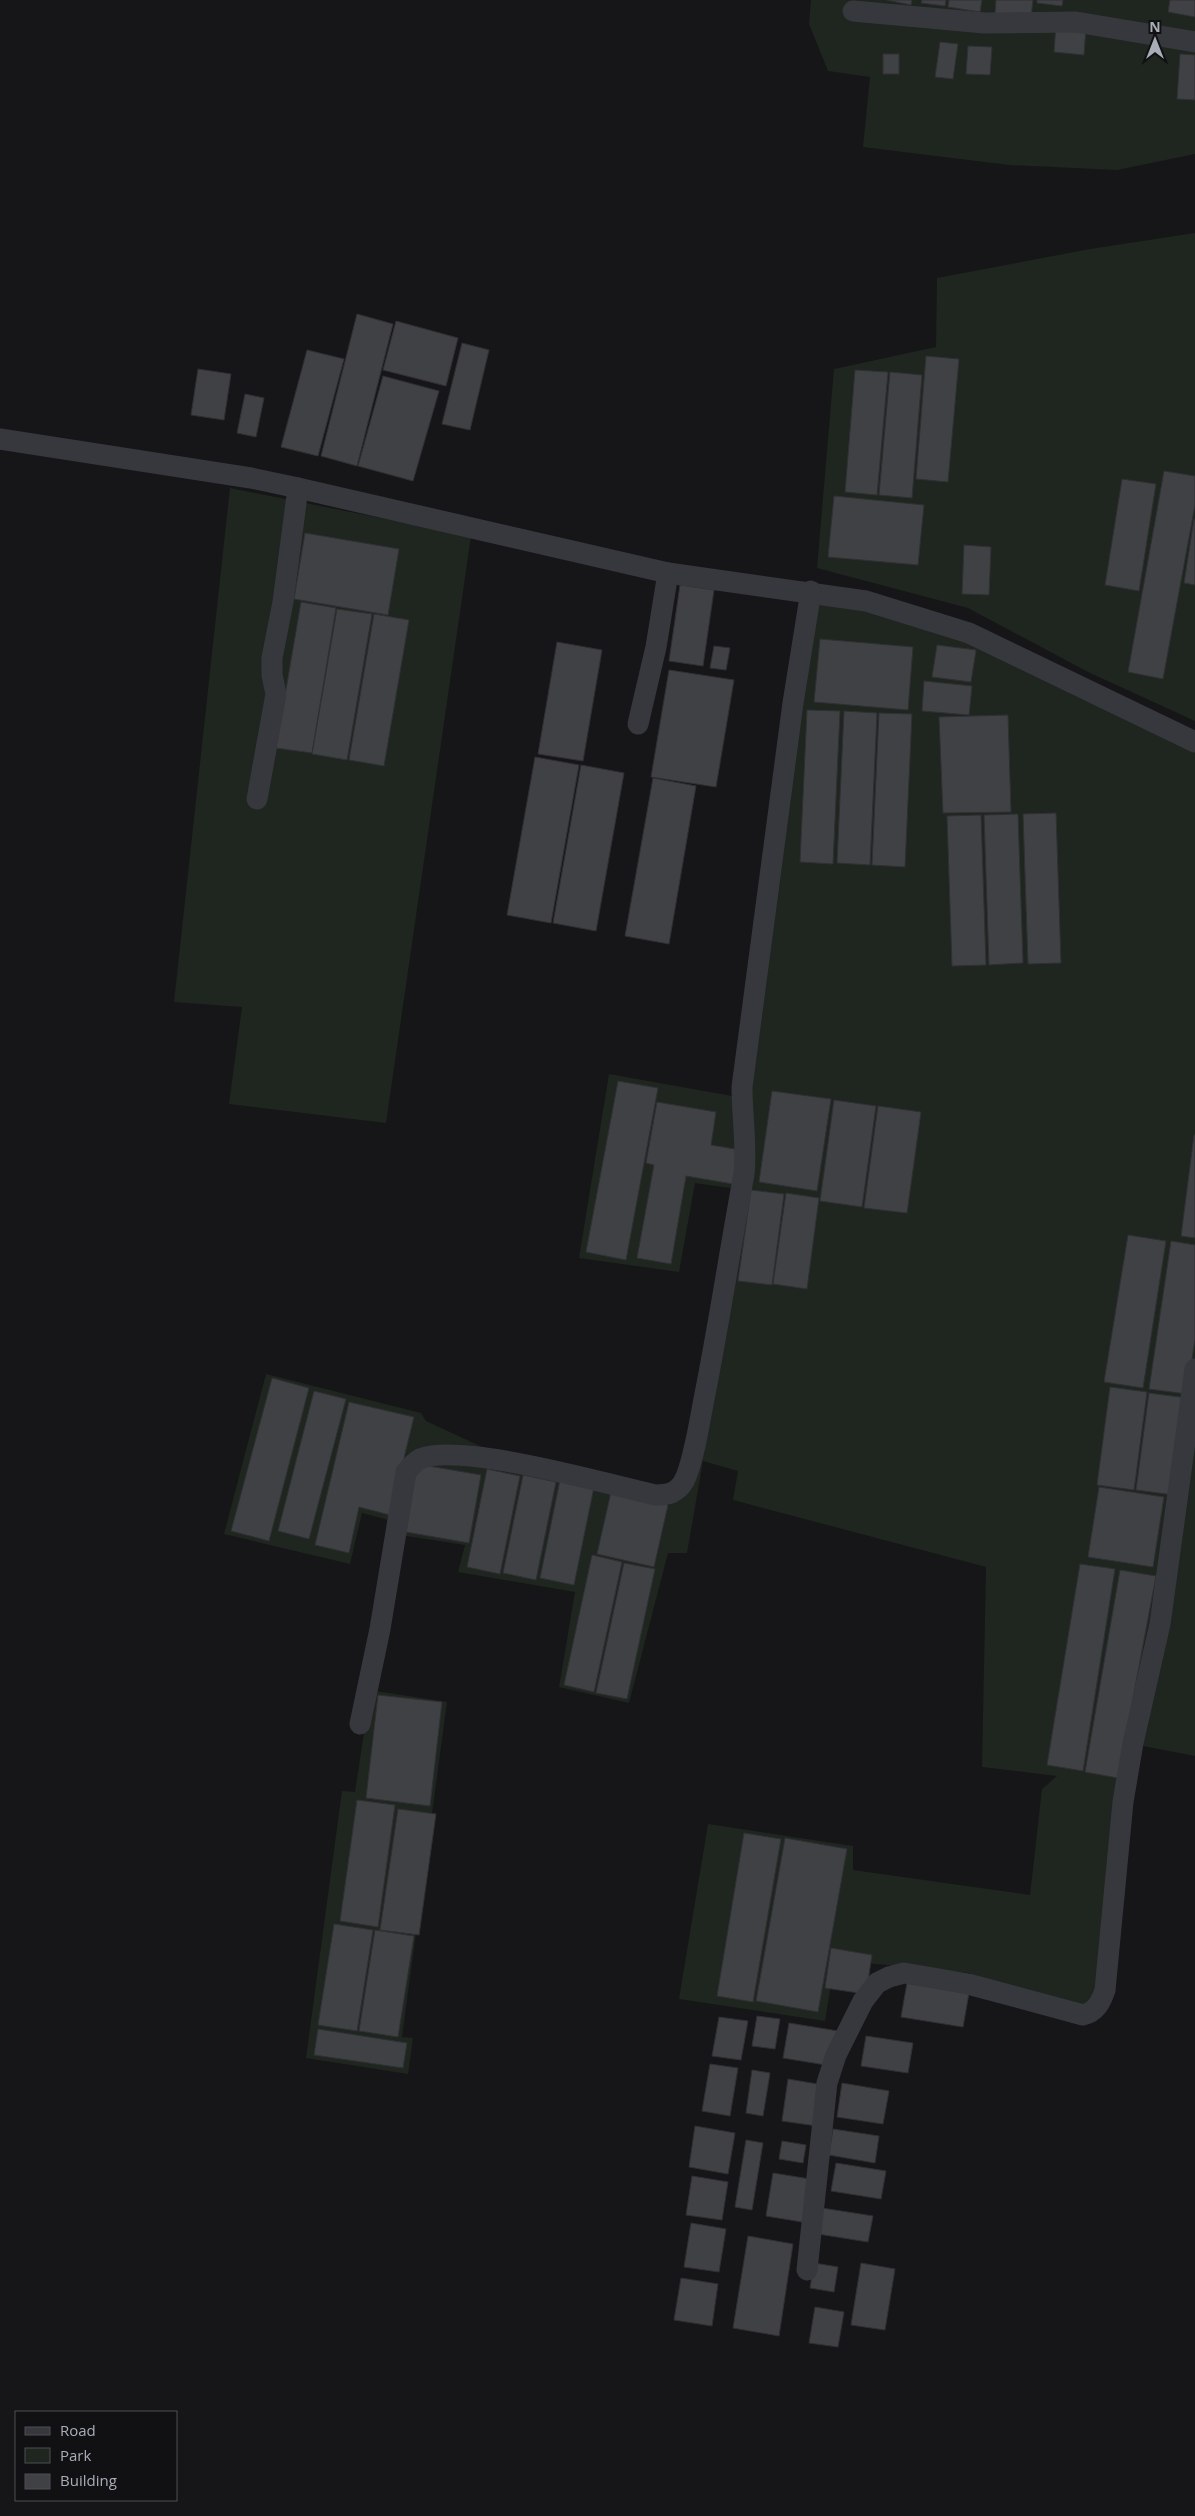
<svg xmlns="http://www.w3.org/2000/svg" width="1195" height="2516" viewBox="0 0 1195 2516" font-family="'Open Sans',sans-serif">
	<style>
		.green { fill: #1e261f }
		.building { fill: #404145; stroke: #303034 }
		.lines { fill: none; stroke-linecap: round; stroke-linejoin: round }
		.minor { stroke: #37383d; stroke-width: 21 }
	</style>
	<rect width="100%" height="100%" fill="#161618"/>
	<g class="green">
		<path d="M811,0H1195V154L1117,170L1009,165L863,147L870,77L828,71L809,24Z"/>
		<path d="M1195,233V721L1088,672L968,608L817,568L834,369L936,347L937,278L1090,249Z"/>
		<path d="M230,488L471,536L386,1123L229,1104L242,1007L174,1002Z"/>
		<path d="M816,583L952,620L1195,748V1756L1138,1745L1103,2009L1044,1998L969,1973L835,1960L825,2021L679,1999L708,1824L853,1846V1870L1030,1895L1042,1789L1057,1776L982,1767L986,1567L733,1500L738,1471L703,1461L687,1553H668L629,1703L559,1687L575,1592L458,1572L465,1545L400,1535L376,1691L447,1702L402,2037L413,2038L408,2074L306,2058L342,1791L355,1792L396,1522L362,1513L350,1564L224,1534L266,1374L421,1413L426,1421L482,1447L664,1489L679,1488L744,1190L695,1183L679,1272L579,1258L609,1074L743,1098Z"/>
	</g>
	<g class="building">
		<path d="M887,0H912L911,5Z"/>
		<path d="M922,0H946L945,6L921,3Z"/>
		<path d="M949,0H982L980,12L948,7Z"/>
		<path d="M996,0H1033L1031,18L995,14Z"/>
		<path d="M1037,0H1063L1062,6L1037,3Z"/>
		<path d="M1170,0H1195V17L1168,12Z"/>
		<path d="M1056,24L1086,26L1084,55L1054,52Z"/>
		<path d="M940,42L958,44L953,79L935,77Z"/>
		<path d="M968,46L992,47L990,75L966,74Z"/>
		<rect x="883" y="54" width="16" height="20"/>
		<path d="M1180,54L1195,55V100L1177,99Z"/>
		<path d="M357,314L393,324L357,466L321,456Z"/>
		<path d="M396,321L458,338L446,386L383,370Z"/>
		<path d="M462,343L489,350L470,430L442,424Z"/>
		<path d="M307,350L344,359L318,456L281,447Z"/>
		<path d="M926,356L959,359L948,482L916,479Z"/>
		<path d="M198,369L231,374L224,420L191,415Z"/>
		<path d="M855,370L888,372L877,495L845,492Z"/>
		<path d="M890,372L922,375L912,498L879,495Z"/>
		<path d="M383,376L439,391L413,481L358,466Z"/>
		<path d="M245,394L264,398L256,437L237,433Z"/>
		<path d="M1164,471L1195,476V505L1163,679L1128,672Z"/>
		<path d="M1122,479L1156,484L1139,591L1105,585Z"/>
		<path d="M834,496L924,505L918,565L828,557Z"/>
		<path d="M1194,519H1195V585L1184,583Z"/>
		<path d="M305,533L399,549L388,615L294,599Z"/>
		<path d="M964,545L991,547L989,595L962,594Z"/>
		<path d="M680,585L714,590L703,666L669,661Z"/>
		<path d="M301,602L336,608L312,753L276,748Z"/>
		<path d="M337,609L372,614L347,760L312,754Z"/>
		<path d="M374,614L409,620L384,766L349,760Z"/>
		<path d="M820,639L913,647L908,710L814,702Z"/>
		<path d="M557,642L602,650L583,761L538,754Z"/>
		<path d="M937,645L976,650L971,682L932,677Z"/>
		<path d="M714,646L730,648L726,670L710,668Z"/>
		<path d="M669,670L734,680L716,787L651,777Z"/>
		<path d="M924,681L972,686L969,715L922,711Z"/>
		<path d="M807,710L840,711L833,864L800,862Z"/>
		<path d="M844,711L877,713L870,865L837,863Z"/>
		<path d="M879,713L912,714L905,867L872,865Z"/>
		<path d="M1008,715L1011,812L943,813L939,717Z"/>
		<path d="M535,757L579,765L551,923L507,915Z"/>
		<path d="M581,765L624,773L596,931L553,923Z"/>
		<path d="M653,778L696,786L669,944L625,936Z"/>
		<path d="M1056,813L1061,963L1028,964L1023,814Z"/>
		<path d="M1018,814L1023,963L989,965L984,815Z"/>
		<path d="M981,815L986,965L952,966L947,816Z"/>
		<path d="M618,1081L658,1088L626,1260L586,1252Z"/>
		<path d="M772,1091L831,1099L817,1191L759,1182Z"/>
		<path d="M834,1100L876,1106L862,1207L820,1201Z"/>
		<path d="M657,1102L716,1112L711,1145L740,1150L733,1184L686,1176L671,1264L637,1258L654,1165L646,1163Z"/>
		<path d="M878,1106L921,1112L907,1213L864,1208Z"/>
		<path d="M1194,1135H1195V1238L1181,1236Z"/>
		<path d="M751,1190L784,1194L772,1285L738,1281Z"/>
		<path d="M786,1193L819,1198L807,1289L773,1284Z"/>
		<path d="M1128,1235L1166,1241L1143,1388L1104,1382Z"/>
		<path d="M1171,1241L1195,1245V1339L1187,1394L1149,1389Z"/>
		<path d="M272,1378L309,1388L269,1541L231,1531Z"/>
		<path d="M1110,1387L1147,1392L1134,1490L1097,1485Z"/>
		<path d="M314,1391L346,1399L309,1539L278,1531Z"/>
		<path d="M1149,1393L1187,1398L1174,1495L1136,1490Z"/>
		<path d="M349,1402L414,1417L390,1515L359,1507L349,1553L315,1545Z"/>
		<path d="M417,1464L481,1475L469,1543L406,1532Z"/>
		<path d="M487,1469L520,1476L500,1574L467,1567Z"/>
		<path d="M523,1475L556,1482L536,1580L503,1573Z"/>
		<path d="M560,1480L594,1487L574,1585L540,1578Z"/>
		<path d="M1099,1487L1164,1497L1153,1567L1088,1557Z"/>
		<path d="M611,1492L668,1505L654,1567L597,1554Z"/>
		<path d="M592,1555L622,1562L594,1692L564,1685Z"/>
		<path d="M624,1563L655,1569L627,1699L596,1693Z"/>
		<path d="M1080,1564L1115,1569L1083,1771L1047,1765Z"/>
		<path d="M1120,1570L1156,1576L1118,1778L1085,1772Z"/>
		<path d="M378,1695L442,1702L430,1806L366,1798Z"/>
		<path d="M357,1800L395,1805L378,1927L340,1921Z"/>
		<path d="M398,1809L436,1814L419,1935L380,1930Z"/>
		<path d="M744,1833L781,1839L753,2002L717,1996Z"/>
		<path d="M785,1838L847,1849L818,2012L756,2001Z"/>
		<path d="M334,1924L373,1930L357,2031L318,2025Z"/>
		<path d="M375,1930L414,1936L398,2037L359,2031Z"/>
		<path d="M831,1948L872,1955L866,1994L825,1988Z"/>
		<path d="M907,1983L969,1993L963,2027L901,2017Z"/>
		<path d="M757,2016L780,2019L775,2049L752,2046Z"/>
		<path d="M719,2017L748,2021L741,2060L712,2056Z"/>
		<path d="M789,2023L838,2031L832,2066L783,2058Z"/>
		<path d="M318,2029L407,2043L403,2068L314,2055Z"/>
		<path d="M866,2036L913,2043L908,2073L861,2066Z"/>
		<path d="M710,2064L738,2068L730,2116L702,2111Z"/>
		<path d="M752,2070L770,2073L763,2116L746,2113Z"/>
		<path d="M788,2079L823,2085L817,2126L782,2121Z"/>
		<path d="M842,2083L889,2091L883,2124L837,2117Z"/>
		<path d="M695,2126L735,2133L728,2174L689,2167Z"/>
		<path d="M833,2129L879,2136L875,2163L829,2155Z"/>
		<path d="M746,2140L763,2143L752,2210L735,2207Z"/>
		<path d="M782,2141L806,2145L803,2163L779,2159Z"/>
		<path d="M836,2163L886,2171L881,2199L831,2191Z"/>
		<path d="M773,2173L816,2180L808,2223L766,2216Z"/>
		<path d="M692,2176L728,2182L722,2220L686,2215Z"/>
		<path d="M822,2208L873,2216L868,2242L818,2234Z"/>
		<path d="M691,2223L726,2229L719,2272L684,2267Z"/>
		<path d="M748,2236L793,2244L779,2336L733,2328Z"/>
		<path d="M814,2263L838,2267L834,2292L810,2288Z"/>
		<path d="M861,2263L895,2269L885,2330L851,2325Z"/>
		<path d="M681,2278L718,2284L712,2326L674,2320Z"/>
		<path d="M815,2307L844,2312L838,2347L809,2343Z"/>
	</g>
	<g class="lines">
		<g class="minor">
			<path d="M853,11L984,23L1076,22L1195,42"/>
			<path d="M0,439L251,478L298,488L668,573L866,601L969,633L1195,742"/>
			<path d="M638,724L656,647L668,573"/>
			<path d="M257,799L276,694L272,675V658L283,602L298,488"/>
			<path d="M360,1724L380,1629L406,1472C410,1468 415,1461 420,1459C459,1442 608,1484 655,1495C669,1495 677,1493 684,1481C693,1464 700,1420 704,1399C719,1324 730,1249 744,1174C747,1145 742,1116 742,1087L793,703L811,591"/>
			<path d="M807,2270L827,2083L836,2055L863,2001L877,1983L889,1977L904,1973L968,1984L1083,2015C1096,2012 1101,2002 1105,1990L1123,1802L1133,1743L1160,1624L1195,1369"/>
		</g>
	</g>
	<rect x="15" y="2411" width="162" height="90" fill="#111113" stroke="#4d4f55"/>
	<rect x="25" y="2427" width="25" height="8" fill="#37383d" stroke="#4d4f55"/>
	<text x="60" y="2436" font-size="15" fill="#a8adb8">Road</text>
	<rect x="25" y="2448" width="25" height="15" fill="#1e261f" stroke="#4d4f55"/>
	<text x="60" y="2461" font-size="15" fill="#a8adb8">Park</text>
	<rect x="25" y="2474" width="25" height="15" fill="#404145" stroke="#4d4f55"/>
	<text x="60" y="2486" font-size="15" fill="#a8adb8">Building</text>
	<g transform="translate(1155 40)" stroke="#111113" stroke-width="4" paint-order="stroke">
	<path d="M0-4L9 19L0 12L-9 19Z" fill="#a8adb8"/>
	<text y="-8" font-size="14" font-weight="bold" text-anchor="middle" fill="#a8adb8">N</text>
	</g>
</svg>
